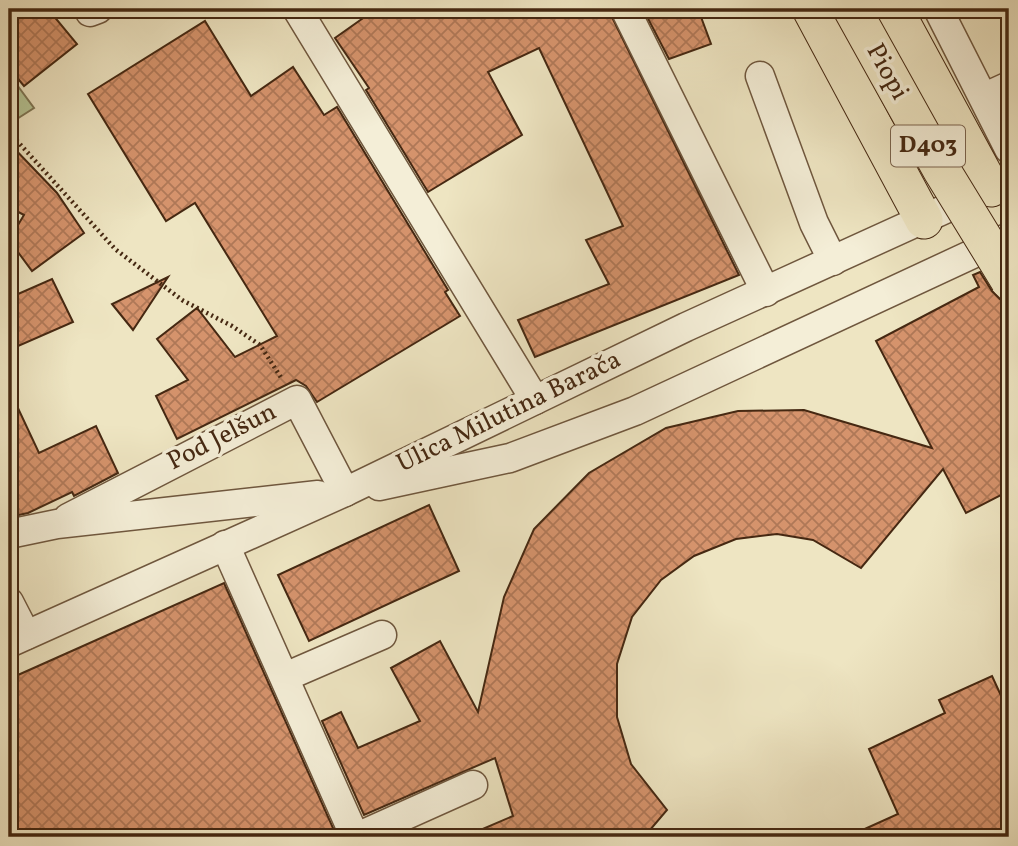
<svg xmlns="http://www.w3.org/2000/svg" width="1018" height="846" viewBox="0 0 1018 846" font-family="Vollkorn,serif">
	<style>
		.forest { fill: url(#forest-crowns); stroke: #7e7654; stroke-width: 2 }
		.building { fill: url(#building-cross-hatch); stroke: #452812; stroke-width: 2 }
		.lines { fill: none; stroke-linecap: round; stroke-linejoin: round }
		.minor-casing { stroke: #6f573e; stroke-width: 31 }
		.major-casing { stroke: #452812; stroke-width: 39 }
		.path { stroke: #452812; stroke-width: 4.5; stroke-dasharray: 2 3.5; stroke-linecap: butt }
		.minor { stroke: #f4eed7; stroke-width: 28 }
		.major { stroke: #eee5c2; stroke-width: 37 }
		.major-bridge-casing { stroke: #452812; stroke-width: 39; stroke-linecap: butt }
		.major-bridge { stroke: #eee5c2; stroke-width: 37 }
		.labels { text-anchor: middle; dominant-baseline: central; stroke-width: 7; stroke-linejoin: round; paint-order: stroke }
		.shield { fill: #f4eed7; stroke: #7a634d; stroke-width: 2 }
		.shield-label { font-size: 24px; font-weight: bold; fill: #452812 }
		.street-label { font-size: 26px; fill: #452812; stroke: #f4eed7 }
	</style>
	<defs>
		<pattern id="forest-crowns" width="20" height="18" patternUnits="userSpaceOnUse" patternTransform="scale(1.75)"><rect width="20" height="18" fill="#b6c595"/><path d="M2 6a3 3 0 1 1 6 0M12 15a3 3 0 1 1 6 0" fill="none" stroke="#9ea97f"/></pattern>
		<pattern id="building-cross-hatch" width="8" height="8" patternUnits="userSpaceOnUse" patternTransform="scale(1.75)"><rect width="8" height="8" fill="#d5936c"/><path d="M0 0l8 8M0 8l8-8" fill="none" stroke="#af7857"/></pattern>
	</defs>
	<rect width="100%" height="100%" fill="#eee5c2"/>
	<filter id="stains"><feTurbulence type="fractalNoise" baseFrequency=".00286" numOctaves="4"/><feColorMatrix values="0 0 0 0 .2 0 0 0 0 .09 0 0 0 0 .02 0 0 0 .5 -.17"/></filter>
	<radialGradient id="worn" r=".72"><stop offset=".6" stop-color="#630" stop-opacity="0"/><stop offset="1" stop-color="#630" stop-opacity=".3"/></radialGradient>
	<path class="forest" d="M9,74L34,108L9,124Z"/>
	<g class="building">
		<path d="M9,9H48L77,44L24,86L9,68Z"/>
		<path d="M376,9H608L739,275L535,357L518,320L609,284L586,240L623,226L539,48L488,72L522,135L428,192L366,90L369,88L335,38Z"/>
		<path d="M643,9H698L711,44L669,59Z"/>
		<path d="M205,21L251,96L293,67L324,115L337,107L448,290L445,292L460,316L317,402L306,386L296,380L177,439L156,396L188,380L157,339L197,308L235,357L277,336L195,203L166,221L88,94Z"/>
		<path d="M9,143L57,193L84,233L32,271L9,240L24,215L9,207Z"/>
		<path d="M980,272L992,291L1000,299L1009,301V491L966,513L943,469L861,568L813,540L777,534L736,539L694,556L661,580L632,617L617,664V717L631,764L667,810L644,837H464L513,816L495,758L364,815L322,721L341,712L358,748L420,721L391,668L440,641L478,712L504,597L534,529L589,473L666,428L738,411L804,410L932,448L876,341L979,287L973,275Z"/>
		<path d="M168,277L133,330L112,304Z"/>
		<path d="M52,279L73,322L9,350V298Z"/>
		<path d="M9,389L39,453L96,426L118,473L74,496L72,492L28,513L9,517Z"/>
		<path d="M429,505L459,571L309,641L278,575Z"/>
		<path d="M224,583L337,837H9V679Z"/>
		<path d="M992,676L1009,713V837H847L898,814L869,749L945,713L939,700Z"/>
	</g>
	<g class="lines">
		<defs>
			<g id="minor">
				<path d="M297,9L535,400"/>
				<path d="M625,9L766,292"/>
				<path d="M938,9L1009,149"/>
				<path d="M90,12L98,9"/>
				<path d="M760,76L814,223L833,261"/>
				<path d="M985,97L1009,86"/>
				<path d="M379,486L510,458L635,411L1009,237"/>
				<path d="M68,518L297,400L345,492"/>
				<path d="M9,534L57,524L318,495"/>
				<path d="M225,545L355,837"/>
				<path d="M9,602L26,635"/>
				<path d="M9,643L345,492L686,327L1009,180"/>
				<path d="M285,677L382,635"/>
				<path d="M357,837L473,785"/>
			</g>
			<g id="major">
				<path d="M811,9L924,220"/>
				<path d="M894,9L991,188"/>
			</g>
		</defs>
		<use href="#minor" class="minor-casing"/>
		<use href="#major" class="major-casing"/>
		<path class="path" d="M9,132L115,249L182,300L232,326L260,345L282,379"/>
		<use href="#minor" class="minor"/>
		<use href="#major" class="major"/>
		<defs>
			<path id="major-bridge" d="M852,9L941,169L1009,280"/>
		</defs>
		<use href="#major-bridge" class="major-bridge-casing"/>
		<use href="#major-bridge" class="major-bridge"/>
	</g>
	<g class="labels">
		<rect class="shield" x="891" y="125.5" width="74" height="41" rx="5"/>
		<g class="shield-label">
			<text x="928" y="146">D403</text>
		</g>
		<g class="street-label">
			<text transform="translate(887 72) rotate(61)">Piopi</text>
			<text transform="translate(509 412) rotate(-26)">Ulica Milutina Barača</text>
			<text transform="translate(222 437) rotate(-27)">Pod Jelšun</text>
		</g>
	</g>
	<rect width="1018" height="846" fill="none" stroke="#eee5c2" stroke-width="35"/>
	<rect x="10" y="10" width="997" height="825" fill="none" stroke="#452812" stroke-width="3.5"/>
	<rect x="18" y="18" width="983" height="811" fill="none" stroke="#452812" stroke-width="2"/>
	<rect width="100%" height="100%" filter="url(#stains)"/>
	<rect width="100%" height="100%" fill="url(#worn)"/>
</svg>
